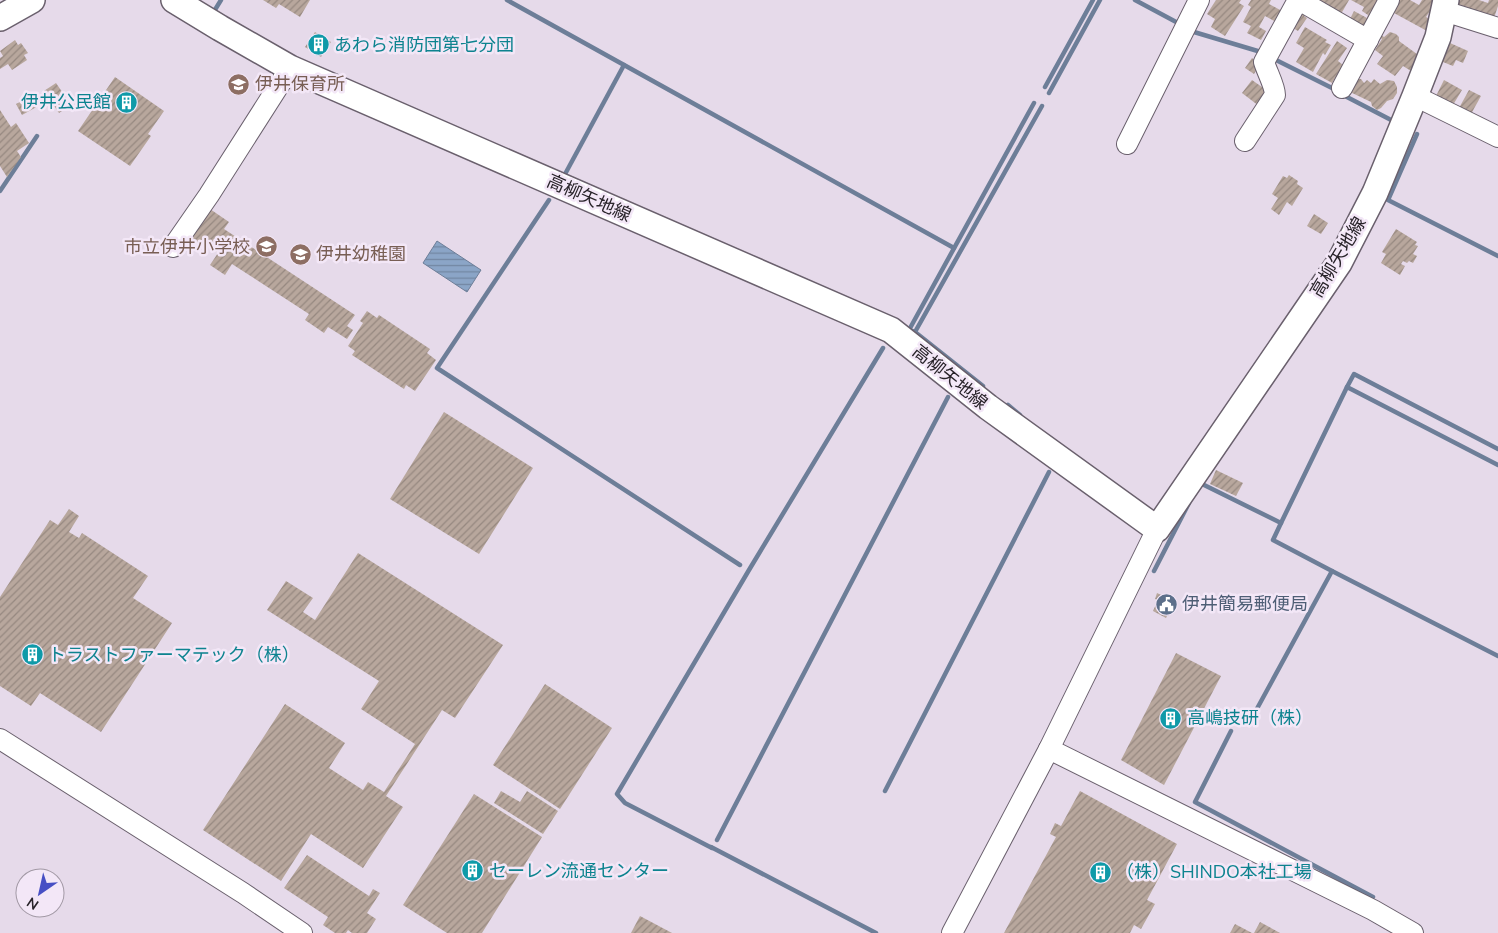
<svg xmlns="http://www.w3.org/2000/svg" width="1498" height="933" viewBox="0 0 1498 933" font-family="'Nunito Sans','Noto Sans JP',sans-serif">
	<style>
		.water { fill: url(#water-rules); stroke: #6d7e98 }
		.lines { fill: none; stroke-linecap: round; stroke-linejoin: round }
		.stream { stroke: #6d7e98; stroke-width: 4.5 }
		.building { fill: url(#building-hatch) }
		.minor-casing { stroke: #6a606d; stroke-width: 22 }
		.major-casing { stroke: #6a606d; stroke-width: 28 }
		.minor { stroke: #fff; stroke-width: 20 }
		.major { stroke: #fff; stroke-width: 25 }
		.labels { text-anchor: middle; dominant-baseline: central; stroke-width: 5; stroke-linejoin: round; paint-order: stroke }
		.culture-label { font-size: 18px; fill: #0d838f; stroke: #f3e7f7; text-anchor: start }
		.education-label { font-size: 18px; fill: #785e54; stroke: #f3e7f7; text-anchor: start }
		.street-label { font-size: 18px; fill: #282329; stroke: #f3e7f7 }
		.service-label { font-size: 18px; fill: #4e5e75; stroke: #f3e7f7; text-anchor: start }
	</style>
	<defs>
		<pattern id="water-rules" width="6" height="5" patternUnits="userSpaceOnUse" patternTransform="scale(1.25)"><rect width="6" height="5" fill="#8ba5c7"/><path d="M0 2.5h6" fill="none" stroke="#7286a2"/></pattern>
		<pattern id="building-hatch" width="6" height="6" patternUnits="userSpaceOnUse" patternTransform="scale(1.25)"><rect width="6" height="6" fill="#b8a79d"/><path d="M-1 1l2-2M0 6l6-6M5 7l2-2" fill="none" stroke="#968880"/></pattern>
	</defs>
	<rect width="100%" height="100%" fill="#e6daea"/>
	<path class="water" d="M437,241L481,270L467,292L423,263Z"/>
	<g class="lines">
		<g class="stream">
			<path d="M507,0L954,248"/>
			<path d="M1135,0L1178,23"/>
			<path d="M213,13L221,0"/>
			<path d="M1194,32L1261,52"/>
			<path d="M1272,58L1336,90"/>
			<path d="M1045,87L1093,0"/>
			<path d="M1049,93L1100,0"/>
			<path d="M1345,96L1393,121"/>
			<path d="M1417,134L1388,200L1498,256"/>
			<path d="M564,176L624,65"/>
			<path d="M0,191L37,136"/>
			<path d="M549,200L437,368L740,565"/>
			<path d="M915,332L1042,106"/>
			<path d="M983,386L915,332L909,330L1034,103"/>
			<path d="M1347,387L1354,374L1498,449"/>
			<path d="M1008,405L1020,415"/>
			<path d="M1198,485L1200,483L1281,523L1273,540L1332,571"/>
			<path d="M1281,523L1347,387L1498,465"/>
			<path d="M1154,571L1189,503"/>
			<path d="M1253,716L1332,571L1498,656"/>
			<path d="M1231,731L1195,802L1373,897"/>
			<path d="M885,791L1049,472"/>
			<path d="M717,840L948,397"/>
			<path d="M711,847L876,933"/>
			<path d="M712,848L625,803L617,794L749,570L883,348"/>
		</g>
	</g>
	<g class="building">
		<path d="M263,0H310L300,17L279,4L276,8Z"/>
		<path d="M1216,0H1241L1239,3L1244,6L1225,36L1211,27L1215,19L1207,14Z"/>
		<path d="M1251,0H1271L1269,4L1282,11L1276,22L1265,16L1259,27L1266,31L1261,40L1247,33L1251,26L1243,22L1251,7L1248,5Z"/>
		<path d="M1311,0H1349L1341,14Z"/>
		<path d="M1351,0H1382L1365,31L1350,19L1354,11L1367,18L1368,15L1362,11L1364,7Z"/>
		<path d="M1393,0H1410L1419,5L1422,0H1438L1434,14L1430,11L1426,17L1433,21L1427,31L1394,13L1396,9L1394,8Z"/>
		<path d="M1459,0H1479L1488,3L1489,0H1498V6L1493,21L1456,9Z"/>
		<path d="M1298,10L1305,14L1304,16L1307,18L1298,31L1288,25Z"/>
		<path d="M1305,27L1327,40L1325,42L1331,45L1325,55L1323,53L1313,72L1296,62L1304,48L1296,43Z"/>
		<path d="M315,32L331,42L321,57L305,47Z"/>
		<path d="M1377,32L1384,37L1390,32L1396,34L1399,37V41L1421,57L1411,71L1403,66L1395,76L1377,64L1383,56L1375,50L1382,39L1375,34Z"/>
		<path d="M15,40L18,45L21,43L28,53L24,55L27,60L12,70L8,64L0,69V58L3,56L0,51Z"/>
		<path d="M1337,41L1347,48L1338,61L1343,65L1332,83L1316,74Z"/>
		<path d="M1450,43L1468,51L1463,63L1456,60L1453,66L1438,60L1441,54L1444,55Z"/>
		<path d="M1252,58L1260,64L1254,74L1245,68Z"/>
		<path d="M115,77L164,111L148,134L151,136L130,166L78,131Z"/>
		<path d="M1357,79H1361L1364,83L1367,80L1371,83L1374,79L1380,84L1387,80L1394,81L1397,87V93L1393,99L1387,101L1381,108L1377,110L1372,106L1371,102L1348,91L1351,86L1356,84Z"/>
		<path d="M1252,80L1269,92L1259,106L1242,93Z"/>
		<path d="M1444,80L1462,90L1453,105L1436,96Z"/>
		<path d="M56,83L71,105L59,113L44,91Z"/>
		<path d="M1469,90L1481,96L1471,114L1459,108Z"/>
		<path d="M34,95L40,105L22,115L16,104Z"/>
		<path d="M0,110L11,127L16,123L29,143L17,151L21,157L7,177L0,166Z"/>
		<path d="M1289,175L1298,181L1297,184L1303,188L1292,206L1287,202L1279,215L1271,209L1278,198L1272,194L1283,176L1287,178Z"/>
		<path d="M210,209L229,222L224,229L355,315L347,326L353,330L347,339L328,327L324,333L305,320L309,314L232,264L225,275L210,265L218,253L203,243L201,246L190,239Z"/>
		<path d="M1314,214L1328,223L1321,234L1307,226Z"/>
		<path d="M1396,229L1417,242L1415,245L1418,246L1413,254L1417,256L1413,263L1409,261L1407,263L1403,261L1401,264L1405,266L1400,275L1381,263L1386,254L1382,252Z"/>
		<path d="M367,311L377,318L379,315L430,349L427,353L436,360L415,391L406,385L404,389L352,355L355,351L348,346L363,323L360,321Z"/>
		<path d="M444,412L533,468L479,554L390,499Z"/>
		<path d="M1216,470L1243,483L1236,496L1210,484Z"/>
		<path d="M69,509L79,516L69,532L79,538L82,533L148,576L133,598L172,623L101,732L40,693L31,706L0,686V597L50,520L58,525Z"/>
		<path d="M358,553L503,645L455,718L442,710L386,796L403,807L363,868L311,834L281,881L203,830L285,704L345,743L329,768L363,790L368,782L384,792L415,744L361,709L379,681L267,610L286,581L313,598L303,612L315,620Z"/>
		<path d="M1157,593L1174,601L1166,618L1153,611L1158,600L1155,599Z"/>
		<path d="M1176,653L1221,676L1164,785L1121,760Z"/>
		<path d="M545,684L612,728L560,809L493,765Z"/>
		<path d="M501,791L520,802L527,791L558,811L543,834L494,803Z"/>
		<path d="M1080,791L1177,844L1147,900L1155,904L1141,929L1134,925L1130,933H1004L1056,837L1050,834L1055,823L1061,826Z"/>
		<path d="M474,794L542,837L482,933H447L403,905Z"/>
		<path d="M307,855L369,896L373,889L380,893L367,913L376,919L367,933H352L348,930L346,933H335L323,925L328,917L284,888Z"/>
		<path d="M640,916L672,933H631Z"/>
		<path d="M1260,922L1280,933H1254Z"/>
		<path d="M1235,924L1252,933H1230Z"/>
	</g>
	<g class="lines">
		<defs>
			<g id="minor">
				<path d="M1299,0L1368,40"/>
				<path d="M1444,11L1498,28"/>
				<path d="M1342,88L1389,0"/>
				<path d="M1415,96L1498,137"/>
				<path d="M1245,141L1275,95C1275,86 1267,72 1264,62L1298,0"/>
				<path d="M1127,144L1199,0"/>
				<path d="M173,247L209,195L290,68"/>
				<path d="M0,739L243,893L302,933"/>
				<path d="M1049,749L1373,910L1413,933"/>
				<path d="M952,933L1049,749L1157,529"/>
			</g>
			<g id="major">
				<path d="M174,0L220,28L290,68L891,330L988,407L1157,529L1339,263L1375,193L1415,96L1438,37L1446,0"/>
				<path d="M0,18L32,0"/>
			</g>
		</defs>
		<use href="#minor" class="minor-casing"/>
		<use href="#major" class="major-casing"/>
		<use href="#minor" class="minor"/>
		<use href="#major" class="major"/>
	</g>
	<defs>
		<symbol id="building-disc" viewBox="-11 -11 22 22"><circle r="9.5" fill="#0f9aa8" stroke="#f3e7f7"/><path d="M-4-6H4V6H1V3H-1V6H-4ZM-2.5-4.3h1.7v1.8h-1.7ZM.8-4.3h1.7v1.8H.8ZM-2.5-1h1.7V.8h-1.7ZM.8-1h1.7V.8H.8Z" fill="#fff"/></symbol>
		<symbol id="school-disc" viewBox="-11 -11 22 22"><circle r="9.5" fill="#8d6e63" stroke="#f3e7f7"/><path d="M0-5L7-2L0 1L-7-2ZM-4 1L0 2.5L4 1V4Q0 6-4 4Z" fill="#fff"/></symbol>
		<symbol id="civic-disc" viewBox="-11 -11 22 22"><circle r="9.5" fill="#5c6f8a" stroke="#f3e7f7"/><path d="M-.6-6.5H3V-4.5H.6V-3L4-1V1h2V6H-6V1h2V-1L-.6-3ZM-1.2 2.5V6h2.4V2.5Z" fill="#fff"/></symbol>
	</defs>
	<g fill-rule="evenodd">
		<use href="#building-disc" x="306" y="32" width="25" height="25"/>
		<use href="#school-disc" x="226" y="72" width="25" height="25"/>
		<use href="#building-disc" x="114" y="90" width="25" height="25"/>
		<use href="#school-disc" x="254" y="234" width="25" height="25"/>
		<use href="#school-disc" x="288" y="242" width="25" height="25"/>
		<use href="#civic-disc" x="1154" y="592" width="25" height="25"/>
		<use href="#building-disc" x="20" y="642" width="25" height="25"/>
		<use href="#building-disc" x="1158" y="706" width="25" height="25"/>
		<use href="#building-disc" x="460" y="858" width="25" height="25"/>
		<use href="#building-disc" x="1088" y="860" width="25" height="25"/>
	</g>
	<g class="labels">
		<g class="culture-label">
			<text x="334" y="45">あわら消防団第七分団</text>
			<text x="111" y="102" text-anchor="end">伊井公民館</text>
			<text x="48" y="655">トラストファーマテック（株）</text>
			<text x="1187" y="718">高嶋技研（株）</text>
			<text x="489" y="871">セーレン流通センター</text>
			<text x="1116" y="872">（株）SHINDO本社工場</text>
		</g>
		<g class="education-label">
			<text x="255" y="84">伊井保育所</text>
			<text x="250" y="247" text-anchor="end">市立伊井小学校</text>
			<text x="316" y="254">伊井幼稚園</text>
		</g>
		<g class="street-label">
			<text transform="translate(589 198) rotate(24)">高柳矢地線</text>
			<text transform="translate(1338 257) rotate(-59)">高柳矢地線</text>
			<text transform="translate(950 377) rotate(39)">高柳矢地線</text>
		</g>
		<g class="service-label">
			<text x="1182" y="604">伊井簡易郵便局</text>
		</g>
	</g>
	<g transform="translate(40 893) rotate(214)"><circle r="24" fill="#f3e7f7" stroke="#a299a5"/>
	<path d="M0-4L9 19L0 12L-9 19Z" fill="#474fc4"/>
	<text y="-8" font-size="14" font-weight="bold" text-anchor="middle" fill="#282329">N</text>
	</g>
</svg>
